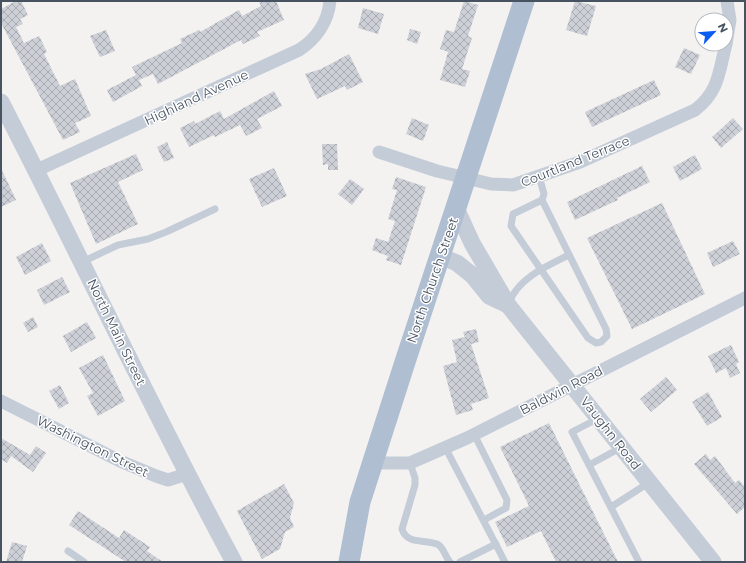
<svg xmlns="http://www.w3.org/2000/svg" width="746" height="563" viewBox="0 0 746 563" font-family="Montserrat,sans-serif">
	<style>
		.building { fill: url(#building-cross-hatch) }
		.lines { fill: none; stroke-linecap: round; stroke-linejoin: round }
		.service { stroke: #c4ccd7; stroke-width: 7 }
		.minor { stroke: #c4ccd7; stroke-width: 13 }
		.tertiary { stroke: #c4ccd7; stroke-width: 17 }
		.primary { stroke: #b0bed2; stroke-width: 21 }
		.labels { text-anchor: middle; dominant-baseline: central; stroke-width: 3; stroke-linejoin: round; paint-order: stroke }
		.street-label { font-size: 13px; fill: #485361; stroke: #fff }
	</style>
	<defs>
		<pattern id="building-cross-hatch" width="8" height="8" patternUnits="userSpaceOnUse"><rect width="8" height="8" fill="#cdd0d7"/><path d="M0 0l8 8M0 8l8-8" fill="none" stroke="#a8abb2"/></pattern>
	</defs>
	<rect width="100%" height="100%" fill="#f4f2f1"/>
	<g class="building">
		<path d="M16,1H21L28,15L20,19L23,24L16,27L24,43L39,36L47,52L44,54L60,86L75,79L91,116L75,123L80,132L63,140L1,23V9Z"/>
		<path d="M259,1H276L284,20L257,32L260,36L243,44L241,40L158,84L153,74L139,80L142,86L113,102L107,90L136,75L132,67L182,43L180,39L199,30L200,32L239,10L242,16L261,6Z"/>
		<path d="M464,1L478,5L468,36L472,38L462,69L470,71L465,87L440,80L448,52L440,49L446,30L454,32Z"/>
		<path d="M575,1L596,6L587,36L566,30Z"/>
		<path d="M363,8L384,14L378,34L358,28Z"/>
		<path d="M410,29L421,32L417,44L407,40Z"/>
		<path d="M106,30L115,51L100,57L90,36Z"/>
		<path d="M684,48L700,55L691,74L675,67Z"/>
		<path d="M349,54L363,82L347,90L345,86L317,99L305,74L321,69Z"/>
		<path d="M654,80L661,95L592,127L585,112Z"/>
		<path d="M274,91L282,106L257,119L262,128L246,136L240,125L215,137L214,135L189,147L180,128L194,121L195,124L220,111L224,119Z"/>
		<path d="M412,118L429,125L423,141L406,134Z"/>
		<path d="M733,118L743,129L721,148L712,137Z"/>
		<path d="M167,142L174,158L164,162L157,147Z"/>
		<path d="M322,144H337L338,170H328V164L323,165Z"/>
		<path d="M136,154L143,170L118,182L138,224L96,244L70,183Z"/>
		<path d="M695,155L702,169L680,181L673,167Z"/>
		<path d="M642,166L650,182L617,198L618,200L575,220L567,202Z"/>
		<path d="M1,168L16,200L1,207Z"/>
		<path d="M274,168L287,196L262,207L249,179Z"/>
		<path d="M396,177L426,187L401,265L386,260L388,256L372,250L376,238L388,242L395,221L388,219L397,190L392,189Z"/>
		<path d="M350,179L364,189L352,205L338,194Z"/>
		<path d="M662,203L705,294L632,329L587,238Z"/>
		<path d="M733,241L740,254L713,267L707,253Z"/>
		<path d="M42,243L51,261L25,275L16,257Z"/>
		<path d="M62,277L70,292L44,305L37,290Z"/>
		<path d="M33,317L38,327L28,332L23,323Z"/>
		<path d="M87,322L96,338L71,352L63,336Z"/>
		<path d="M476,329L479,342L471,344L489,398L471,404L473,410L456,415L443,366L457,362L452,340L465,337L463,332Z"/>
		<path d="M731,345L739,362L736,364L740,373L730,378L726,368L716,373L708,356Z"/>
		<path d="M103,355L125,401L98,416L87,396L93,393L79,368Z"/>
		<path d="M666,377L677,390L651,412L640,399Z"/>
		<path d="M60,385L69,403L59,409L49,391Z"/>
		<path d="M708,392L722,417L707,426L692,402Z"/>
		<path d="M549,423L594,514L618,562H556L541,531L507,547L495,522L529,506L500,447Z"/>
		<path d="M1,438L30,455L36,446L46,453L33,472L11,456L7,463L1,459Z"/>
		<path d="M706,454L710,460L715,456L735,483L739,480L745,487V507L737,514L694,464Z"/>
		<path d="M284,484L294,503L290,518L294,527L285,532L280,549L262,559L237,511Z"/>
		<path d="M78,511L119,538L124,530L150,547L147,551L163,562H126L69,525Z"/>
		<path d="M12,542L27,546L22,562H6Z"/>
	</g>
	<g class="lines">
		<g class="service">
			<path d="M539,176L544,194L542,200L606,329L607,336L601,342L596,343L588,338L511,226L513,214L542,200"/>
			<path d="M82,262L118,245L148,239L166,232L215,209"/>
			<path d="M509,303C518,278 547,266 569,255"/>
			<path d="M599,418L572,432L639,562"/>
			<path d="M474,434L507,500L506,508L484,520"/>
			<path d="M445,447L505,562"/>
			<path d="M410,463L415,478V485L402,529C407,545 424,539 437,544C444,547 445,557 450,562"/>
			<path d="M589,465L622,447"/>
			<path d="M611,507L650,482"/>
			<path d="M68,551L84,562"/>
			<path d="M460,562L496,544"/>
		</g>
		<g class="minor">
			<path d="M726,44L730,20L727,1"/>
			<path d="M379,152L437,171L491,184L513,185L580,162L695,110C719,92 719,71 726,44"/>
			<path d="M37,170L299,50C316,39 328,22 330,1"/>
			<path d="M1,401L120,461L156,476L168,480L187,474"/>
			<path d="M373,463H410L467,438L745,298"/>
		</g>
		<g class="tertiary">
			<path d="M1,102C80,255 152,411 234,562"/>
			<path d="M456,208L472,243L508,305L713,562"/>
			<path d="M440,256L457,263L472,275L489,296L508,305"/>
		</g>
		<path class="primary" d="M349,562L360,502L405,362L524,1"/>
	</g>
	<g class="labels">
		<g class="street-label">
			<text transform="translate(196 97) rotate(-25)">Highland Avenue</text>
			<text transform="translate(575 161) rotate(-22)">Courtland Terrace</text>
			<text transform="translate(432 280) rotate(-71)">North Church Street</text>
			<text transform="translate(117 332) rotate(64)">North Main Street</text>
			<text transform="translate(561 390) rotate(-27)">Baldwin Road</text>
			<text transform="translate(611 433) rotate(52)">Vaughn Road</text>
			<text transform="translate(93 446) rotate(26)">Washington Street</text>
		</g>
	</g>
	<rect width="746" height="563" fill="none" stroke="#485361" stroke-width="4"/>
	<g transform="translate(714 32) rotate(64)"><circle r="19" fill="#ffffff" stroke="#b6bac0"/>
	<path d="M0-3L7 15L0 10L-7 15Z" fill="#0c5ef3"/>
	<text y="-6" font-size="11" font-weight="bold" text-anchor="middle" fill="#485361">N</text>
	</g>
</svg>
